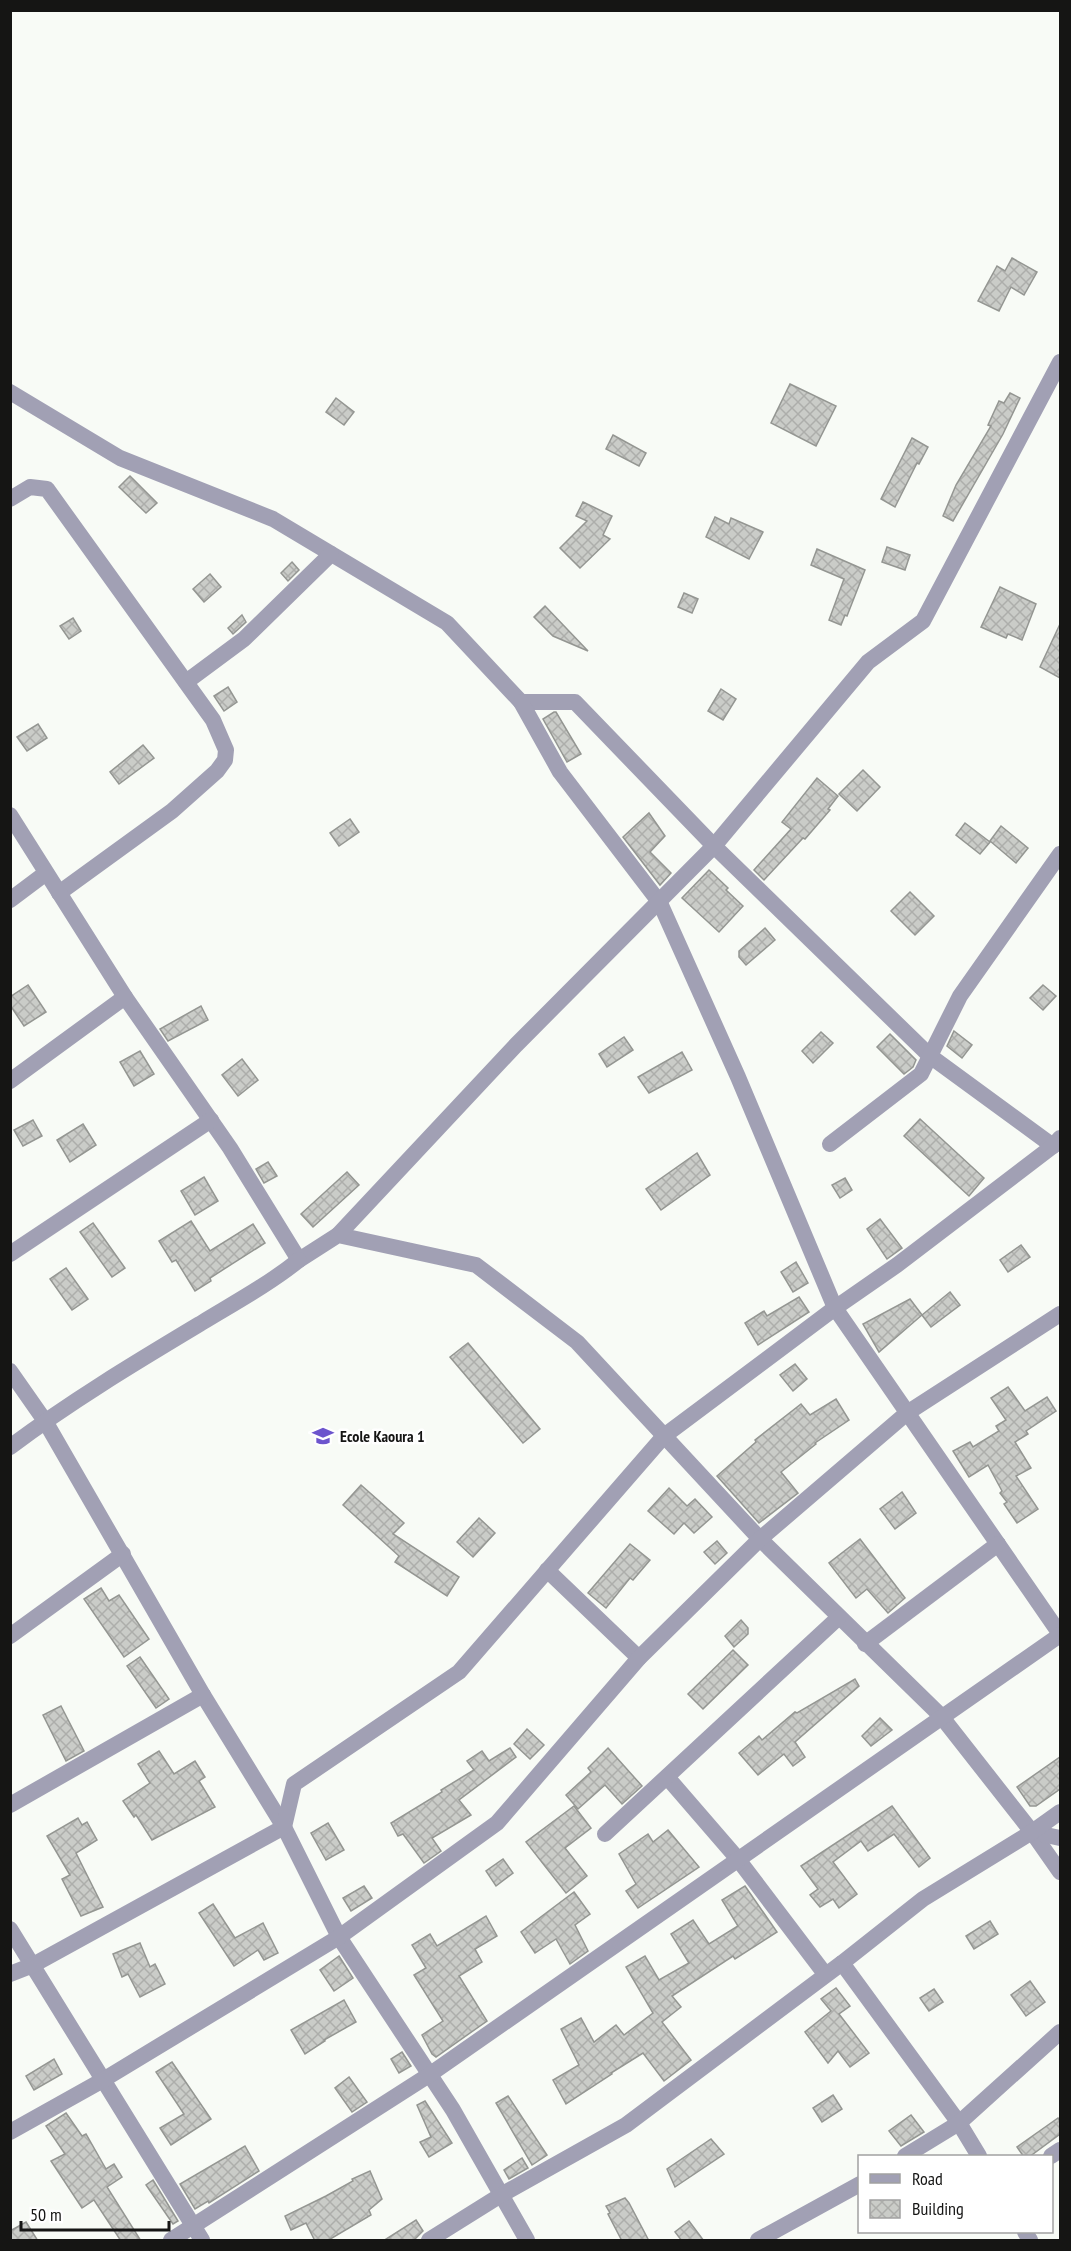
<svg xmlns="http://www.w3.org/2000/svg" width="1071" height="2251" viewBox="0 0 1071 2251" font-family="'PT Sans Narrow',sans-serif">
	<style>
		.building { fill: url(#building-cross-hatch); stroke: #949692; stroke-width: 1.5 }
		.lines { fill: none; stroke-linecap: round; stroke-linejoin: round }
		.minor { stroke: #a1a0b4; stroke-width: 16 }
		.labels { text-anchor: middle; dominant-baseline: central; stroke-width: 5; stroke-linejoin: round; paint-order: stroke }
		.poi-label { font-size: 16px; font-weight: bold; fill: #151514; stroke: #fff; text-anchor: start }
	</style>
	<defs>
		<pattern id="building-cross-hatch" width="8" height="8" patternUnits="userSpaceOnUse" patternTransform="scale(1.5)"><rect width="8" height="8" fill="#caccc8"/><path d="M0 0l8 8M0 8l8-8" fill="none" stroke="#adaeab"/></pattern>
	</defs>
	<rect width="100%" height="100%" fill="#f8fbf6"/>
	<g class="building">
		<path d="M1012,258L1037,272L1024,295L1011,287L999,311L978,301L997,266L1005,271Z"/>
		<path d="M790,384L836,406L816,446L771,423Z"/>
		<path d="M1010,393L1020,398L1003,434L953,521L943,516L956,485L991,426L988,425L999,401L1004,403Z"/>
		<path d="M336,398L354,412L344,425L326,412Z"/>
		<path d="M613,435L646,453L639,466L606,449Z"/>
		<path d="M912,438L928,447L919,464L917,463L895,507L881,499Z"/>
		<path d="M130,476L157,503L146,513L119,487Z"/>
		<path d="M583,502L612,516L603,535L610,539L580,568L560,548L587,521L576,516Z"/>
		<path d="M715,517L729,524L731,518L763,532L749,559L706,537Z"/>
		<path d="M887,547L910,555L905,570L882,562Z"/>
		<path d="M817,549L865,570L847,616L845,615L841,625L829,620L844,579L811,565Z"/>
		<path d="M292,562L299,570L288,581L281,573Z"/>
		<path d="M210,574L221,587L204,602L193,589Z"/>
		<path d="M1000,587L1036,604L1022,640L1008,634L1006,638L981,627Z"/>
		<path d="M684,593L698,599L692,613L678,607Z"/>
		<path d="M545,606L588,651L553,636L534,617Z"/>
		<path d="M242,615L246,622L233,634L228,628Z"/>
		<path d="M73,618L81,631L69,639L60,626Z"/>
		<path d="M1060,624V678L1040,667Z"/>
		<path d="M228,687L237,702L224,711L214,696Z"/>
		<path d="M721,689L736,699L723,720L708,711Z"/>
		<path d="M554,712H556L581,754L567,762L543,719Z"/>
		<path d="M38,724L47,738L27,751L17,737Z"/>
		<path d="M143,745L154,758L119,784L110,772Z"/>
		<path d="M863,770L880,787L857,811L839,794Z"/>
		<path d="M817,778L838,796L828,809L830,810L805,839L803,838L764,880L754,870L791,829L782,822Z"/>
		<path d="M649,813L665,836L650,852L671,873L660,885L623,837Z"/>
		<path d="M350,819L359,832L339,846L330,833Z"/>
		<path d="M965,823L990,842L980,854L956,835Z"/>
		<path d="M1001,826L1028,848L1016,863L990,841Z"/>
		<path d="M709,870L728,888L726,890L743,906L719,932L682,898Z"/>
		<path d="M910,892L934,916L915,935L891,911Z"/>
		<path d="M765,928L775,940L746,965L739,957V951Z"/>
		<path d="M28,985L46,1012L24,1026L10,1005V997Z"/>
		<path d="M1043,985L1056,996L1043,1010L1030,998Z"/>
		<path d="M201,1006L208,1020L168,1041L160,1029Z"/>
		<path d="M954,1031L972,1045L962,1058L947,1046Z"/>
		<path d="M821,1032L833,1043L813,1063L802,1051Z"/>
		<path d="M890,1034L916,1060L913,1067L904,1074L877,1047Z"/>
		<path d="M624,1037L633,1050L607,1067L599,1054Z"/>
		<path d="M140,1051L154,1074L134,1086L120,1062Z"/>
		<path d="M682,1052L692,1070L649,1093L638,1077Z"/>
		<path d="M242,1059L258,1080L238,1096L222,1075Z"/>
		<path d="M920,1119L984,1178L969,1196L904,1136Z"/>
		<path d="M33,1120L42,1136L23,1146L14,1130Z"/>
		<path d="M83,1124L96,1145L70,1162L57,1140Z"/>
		<path d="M697,1153L710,1175L661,1210L646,1189Z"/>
		<path d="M268,1162L277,1176L264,1183L256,1169Z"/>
		<path d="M347,1172L359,1185L313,1227L301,1214Z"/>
		<path d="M204,1177L218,1201L195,1215L181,1191Z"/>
		<path d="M845,1178L852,1190L840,1198L832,1185Z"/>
		<path d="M880,1219L902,1248L887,1259L867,1229Z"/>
		<path d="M191,1221L210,1251L253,1224L265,1243L210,1278L211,1281L195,1291L176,1260L172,1262L159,1241Z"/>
		<path d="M93,1223L125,1268L112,1277L80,1232Z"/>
		<path d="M1021,1245L1030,1257L1008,1272L1000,1260Z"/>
		<path d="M796,1262L808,1283L793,1292L781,1272Z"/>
		<path d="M66,1268L88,1299L72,1310L50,1279Z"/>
		<path d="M950,1292L960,1305L931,1327L922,1315Z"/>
		<path d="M799,1297L809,1312L758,1345L745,1323L764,1311L767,1316Z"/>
		<path d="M910,1299L922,1315L879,1352L863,1324Z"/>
		<path d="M468,1343L540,1429L523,1443L450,1357Z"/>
		<path d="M795,1364L807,1379L793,1391L780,1375Z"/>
		<path d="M1008,1387L1025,1411L1047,1397L1056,1411L1026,1431L1028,1434L1015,1442L1031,1468L1016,1476L1038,1509L1017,1523L1004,1504L1007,1502L1000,1493L1002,1491L988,1465L969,1477L953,1451L970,1442L973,1447L999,1431L996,1426L1006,1420L991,1398Z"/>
		<path d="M836,1399L849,1420L815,1443L816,1444L781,1472L798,1493L759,1523L717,1476L756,1442L755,1440L801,1404L810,1415Z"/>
		<path d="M361,1485L404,1523L393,1534L459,1577L447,1596L395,1562L399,1556L343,1505Z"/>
		<path d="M669,1488L687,1506L695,1499L712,1517L694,1533L684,1523L674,1534L648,1511Z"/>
		<path d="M902,1492L916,1513L895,1529L880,1509Z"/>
		<path d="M479,1518L495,1533L473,1557L457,1542Z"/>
		<path d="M860,1539L905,1598L888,1613L867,1589L856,1598L829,1563Z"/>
		<path d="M717,1541L727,1553L715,1564L704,1552Z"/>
		<path d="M630,1544L650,1560L633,1580L630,1578L606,1608L588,1593Z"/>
		<path d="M101,1588L109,1601L119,1595L149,1639L124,1657L84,1599Z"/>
		<path d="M741,1620L748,1628V1634L734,1647L725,1636Z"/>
		<path d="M733,1650L748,1665L703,1709L688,1694Z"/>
		<path d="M140,1657L169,1699L156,1708L127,1666Z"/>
		<path d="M855,1679L859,1686L795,1742L805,1757L793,1766L784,1754L758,1775L739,1753L759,1736L762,1740L795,1712L797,1713Z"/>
		<path d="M61,1706L84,1751L66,1761L43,1715Z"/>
		<path d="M880,1718L892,1730L871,1746L862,1736Z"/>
		<path d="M527,1729L544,1745L530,1759L514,1744Z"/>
		<path d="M510,1748L516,1757L459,1800L471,1815L432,1838L441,1851L424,1863L403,1834L398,1836L391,1823L442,1792L441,1790L474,1770L467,1761L482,1751L489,1761Z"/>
		<path d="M608,1748L642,1786L622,1804L605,1785L578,1809L566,1795L591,1772L588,1768Z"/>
		<path d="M159,1751L174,1774L195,1761L205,1777L199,1781L215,1807L152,1840L136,1815L134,1817L123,1801L150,1783L138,1764Z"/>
		<path d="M1060,1757V1789L1036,1806H1030L1017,1787Z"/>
		<path d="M574,1806L591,1828L565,1848L587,1876L566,1893L526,1842Z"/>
		<path d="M892,1806L930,1858L919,1867L894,1834L868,1851L861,1841L833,1862L857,1894L839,1908L833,1899L820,1907L810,1895L818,1889L801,1866Z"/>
		<path d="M78,1818L82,1825L87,1822L97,1840L76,1853L103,1907L81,1916L62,1879L70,1875L47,1836Z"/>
		<path d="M328,1823L344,1850L326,1860L311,1833Z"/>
		<path d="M668,1830L699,1867L638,1908L626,1891L636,1884L619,1854L648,1834L653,1842Z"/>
		<path d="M503,1859L513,1873L496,1886L486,1871Z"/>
		<path d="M364,1886L372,1898L351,1911L343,1898Z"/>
		<path d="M745,1886L777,1932L735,1959L733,1956L672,1996L681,2007L662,2022L691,2060L664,2081L643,2053L611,2073L612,2074L566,2104L553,2080L579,2065L561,2029L581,2018L594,2042L616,2025L624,2035L653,2013L626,1967L645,1956L659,1980L689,1963L671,1934L693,1920L709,1944L738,1926L722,1900Z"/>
		<path d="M574,1892L590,1914L575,1925L588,1951L570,1964L556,1939L535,1953L521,1932Z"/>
		<path d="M213,1904L235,1938L263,1923L278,1953L264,1960L258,1950L234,1966L199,1913Z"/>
		<path d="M486,1916L497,1936L475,1949L482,1962L459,1976L487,2021L436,2057L432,2054L422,2035L443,2021L414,1975L426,1968L412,1945L430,1934L437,1946Z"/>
		<path d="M990,1921L998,1934L974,1949L966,1936Z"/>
		<path d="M140,1943L150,1967L155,1964L165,1984L140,1997L128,1974L122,1977L113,1954Z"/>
		<path d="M339,1956L353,1978L334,1991L320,1970Z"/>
		<path d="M1030,1981L1045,2002L1026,2016L1011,1995Z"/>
		<path d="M836,1988L850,2006L839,2014L869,2053L850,2067L838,2051L828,2063L805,2032L831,2011L821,1999Z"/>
		<path d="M934,1989L943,2002L929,2011L920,1998Z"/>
		<path d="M344,2000L356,2022L324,2040L325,2041L305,2054L291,2030Z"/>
		<path d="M402,2052L411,2066L399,2073L391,2059Z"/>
		<path d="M54,2059L62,2074L34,2090L26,2076Z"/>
		<path d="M172,2062L211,2119L171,2145L160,2128L184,2114L156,2072Z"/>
		<path d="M349,2077L367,2102L352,2112L335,2088Z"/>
		<path d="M833,2095L842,2109L822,2122L813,2108Z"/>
		<path d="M508,2096L547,2155L532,2165L496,2103Z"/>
		<path d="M425,2101L452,2143L429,2157L420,2142L431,2137L417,2105Z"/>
		<path d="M66,2113L82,2136L86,2134L106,2169L114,2164L122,2177L107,2187L141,2241H121L94,2200L82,2208L51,2161L65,2154L46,2126Z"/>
		<path d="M911,2115L924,2132L901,2146L889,2131Z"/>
		<path d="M1058,2118L1060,2121V2134L1029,2157H1024L1017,2147Z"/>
		<path d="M711,2139L724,2154L675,2187L667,2169Z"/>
		<path d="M245,2146L259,2171L209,2203L208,2201L195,2209L180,2184Z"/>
		<path d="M522,2158L528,2168L509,2179L504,2170Z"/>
		<path d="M370,2171L382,2199L369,2210L371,2215L327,2241H315L306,2223L291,2230L285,2216L326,2196L353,2181L352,2179Z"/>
		<path d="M153,2180L178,2221L173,2224L146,2185Z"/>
		<path d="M625,2198L629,2203L649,2241H622L608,2214L610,2213L606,2206Z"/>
		<path d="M416,2220L423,2231L413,2241H383Z"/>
		<path d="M689,2221L704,2241H682L675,2232Z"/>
		<path d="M26,2222L38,2241H10V2231Z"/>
	</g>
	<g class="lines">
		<g class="minor">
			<path d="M10,392L120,458L273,519L447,623L521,702H575L714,846L930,1056L1053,1146"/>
			<path d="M10,499L30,487L47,489L213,720L226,750L225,760L217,771L172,811L59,893"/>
			<path d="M186,682L244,639L331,554"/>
			<path d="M521,702L560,772L660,903L738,1077L835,1308L1060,1634"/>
			<path d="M10,815L125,997L230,1148L299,1260L338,1235L476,1265L577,1342L760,1539L941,1716L1032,1832L1060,1872"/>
			<path d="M10,900L46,873"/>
			<path d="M10,1081L125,997"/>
			<path d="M830,1144L921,1074L960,996L1060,854"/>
			<path d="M338,1235L516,1045L714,846L868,662L923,621L1060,362"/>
			<path d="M10,1254L211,1120"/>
			<path d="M10,1371L45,1421L203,1695L284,1827L339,1937L453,2110L527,2240"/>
			<path d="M10,1447C71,1401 138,1361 203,1322C236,1302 269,1284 299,1260"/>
			<path d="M547,1570L639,1658"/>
			<path d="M10,1636L123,1554"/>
			<path d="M865,1644L998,1544"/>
			<path d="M667,1777L737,1858L825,1974"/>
			<path d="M10,1805L203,1695"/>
			<path d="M1032,1832L1060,1838"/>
			<path d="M605,1834L838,1618"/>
			<path d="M10,1929L202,2240"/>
			<path d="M842,1963L959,2123L979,2156"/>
			<path d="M10,1974L33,1965L284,1827L294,1784L459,1672L664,1436L835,1308L897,1265L1053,1146L1060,1138"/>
			<path d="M10,2132L103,2080L339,1937L497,1823L639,1658L760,1539L907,1413L1060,1314"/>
			<path d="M905,2156L959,2123L1060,2032"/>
			<path d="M1051,2156L1060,2150"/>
			<path d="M1025,2232L1030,2240"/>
			<path d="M171,2240L429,2075L1060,1635"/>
			<path d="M429,2240L501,2195L626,2125L842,1963L923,1899L1032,1832L1060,1812"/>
			<path d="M758,2240L860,2184"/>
		</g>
	</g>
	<defs>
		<symbol id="school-bare" viewBox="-9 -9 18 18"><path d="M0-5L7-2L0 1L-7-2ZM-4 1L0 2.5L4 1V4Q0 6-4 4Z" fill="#6c54cd" stroke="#fff" stroke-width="2.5" paint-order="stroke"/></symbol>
	</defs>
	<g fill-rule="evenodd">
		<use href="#school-bare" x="308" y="1421" width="30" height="30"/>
	</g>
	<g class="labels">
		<g class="poi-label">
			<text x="340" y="1436">Ecole Kaoura 1</text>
		</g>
	</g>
	<rect width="1071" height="2251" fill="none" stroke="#151514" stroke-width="24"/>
	<rect x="858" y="2155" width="195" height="78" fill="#ffffff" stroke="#a1a1a1" stroke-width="1.5"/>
	<rect x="870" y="2174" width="30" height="9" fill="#a1a0b4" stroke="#a1a1a1" stroke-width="1.5"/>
	<text x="912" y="2185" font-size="18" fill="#151514">Road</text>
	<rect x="870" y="2200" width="30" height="18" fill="url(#building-cross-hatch)" stroke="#a1a1a1" stroke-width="1.5"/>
	<text x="912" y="2215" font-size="18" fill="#151514">Building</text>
	<path d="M21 2221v9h148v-9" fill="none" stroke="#151514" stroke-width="3"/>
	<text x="30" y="2221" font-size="18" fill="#151514" stroke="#ffffff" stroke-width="4.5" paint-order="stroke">50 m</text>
</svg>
